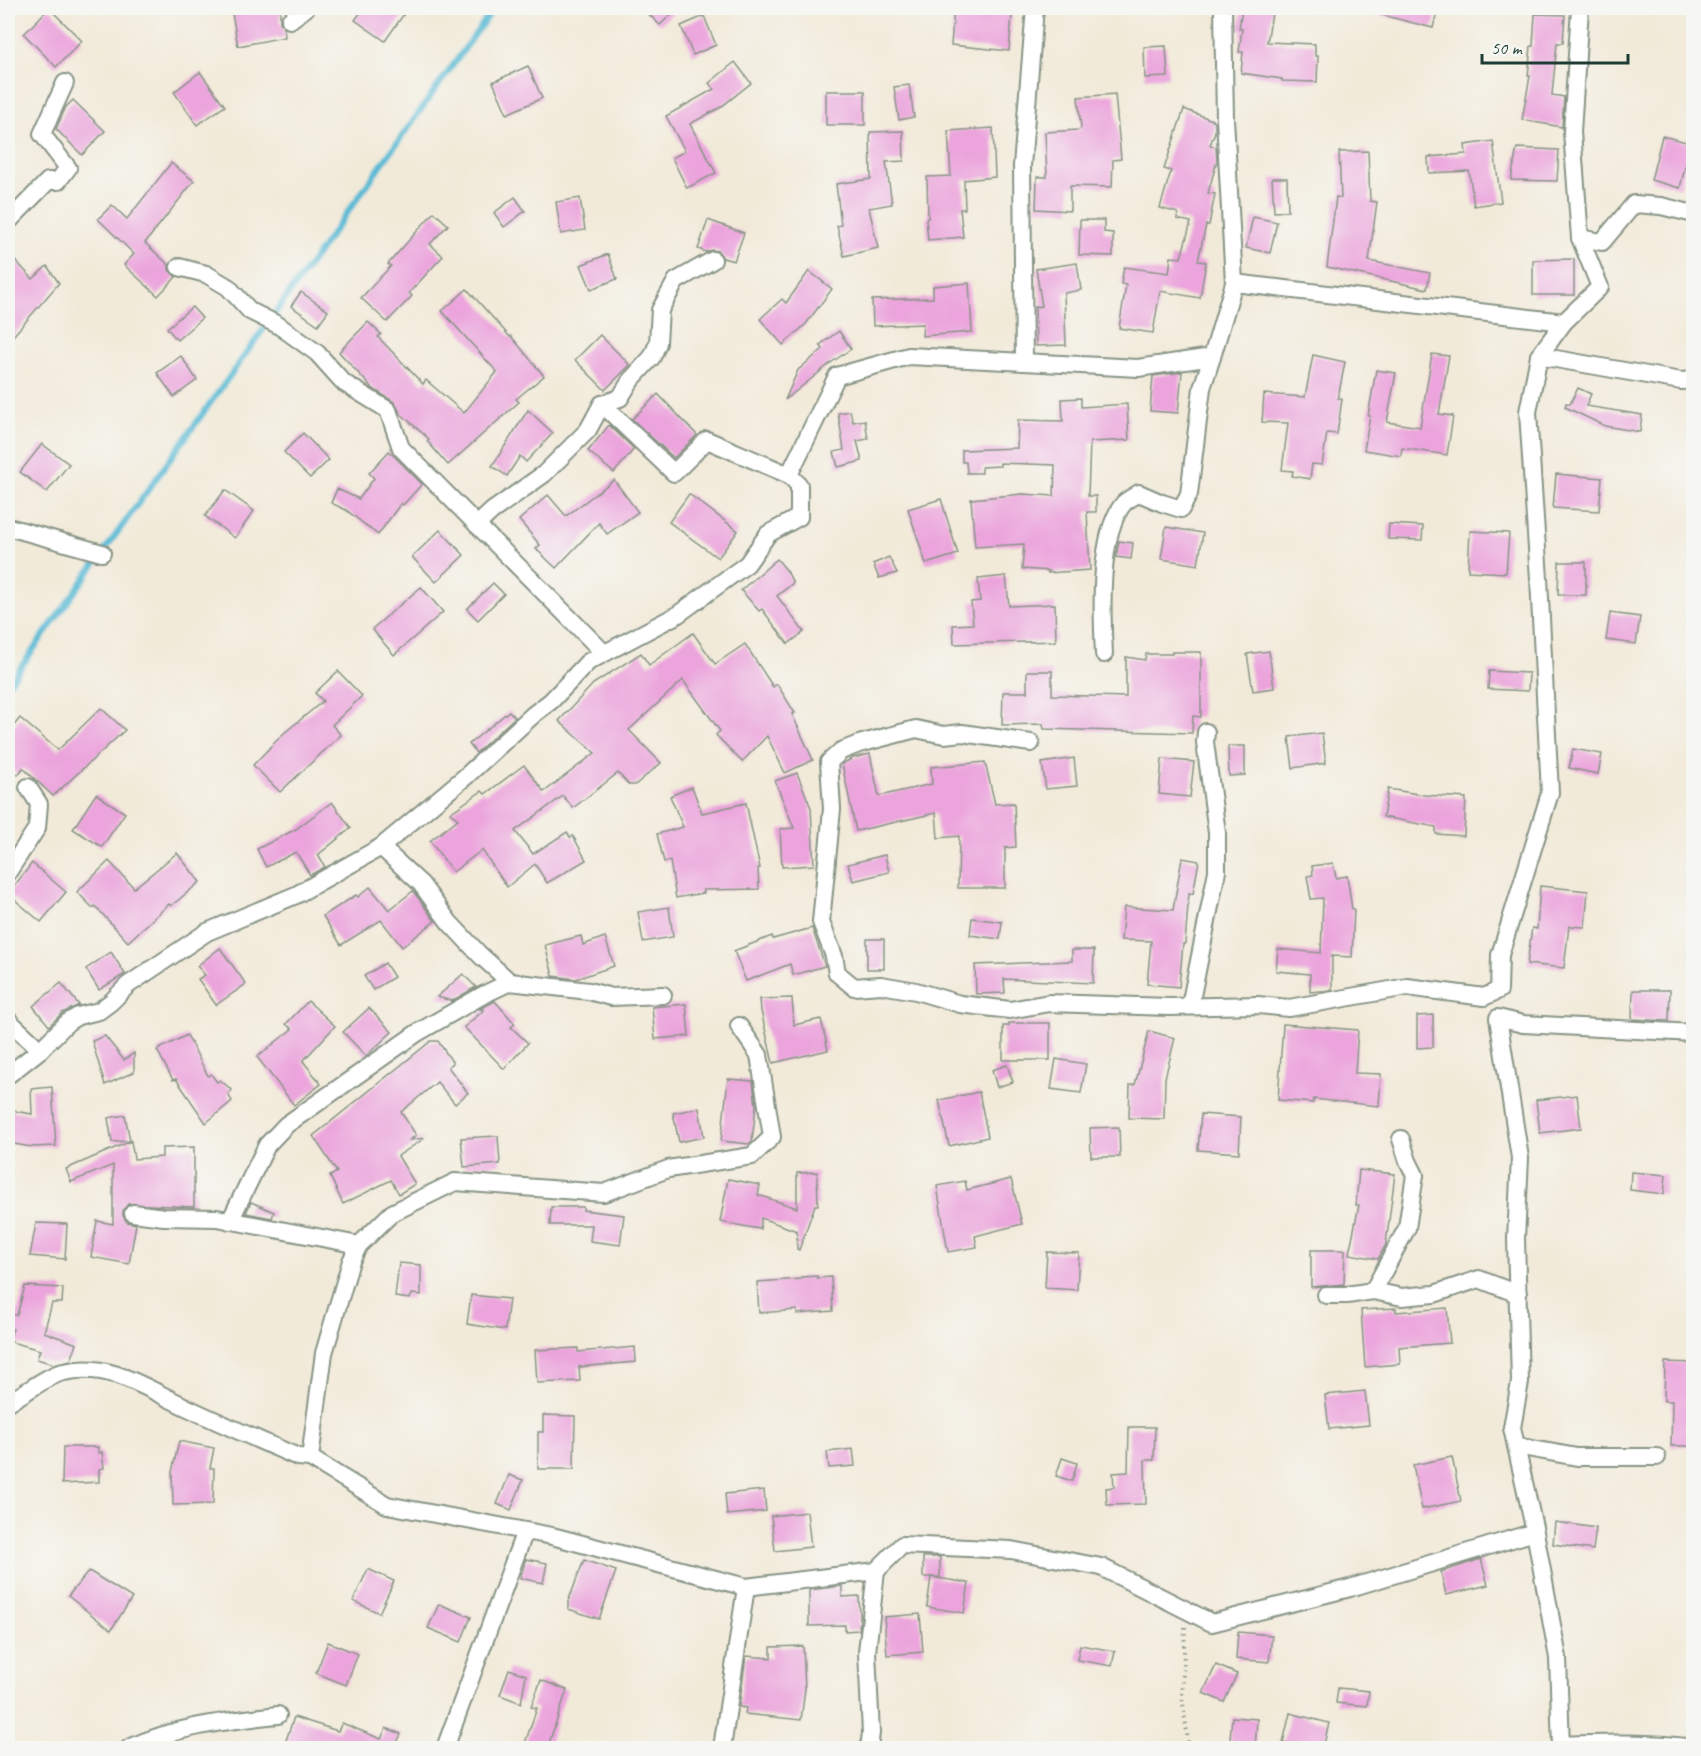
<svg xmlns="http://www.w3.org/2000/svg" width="1701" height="1756" viewBox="0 0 1701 1756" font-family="Caveat,sans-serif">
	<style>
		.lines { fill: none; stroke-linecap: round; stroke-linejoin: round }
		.stream { stroke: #57bad5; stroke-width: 6 }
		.building { fill: #eba4dc }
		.minor-casing { stroke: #889486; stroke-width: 20 }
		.path { stroke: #889486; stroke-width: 4; stroke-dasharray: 1.5 4.5; stroke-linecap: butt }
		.minor { stroke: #fff; stroke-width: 16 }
	</style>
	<rect width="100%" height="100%" fill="#f6f6f2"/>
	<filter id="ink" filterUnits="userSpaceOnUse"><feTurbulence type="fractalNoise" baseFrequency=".0167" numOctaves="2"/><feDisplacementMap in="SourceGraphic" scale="12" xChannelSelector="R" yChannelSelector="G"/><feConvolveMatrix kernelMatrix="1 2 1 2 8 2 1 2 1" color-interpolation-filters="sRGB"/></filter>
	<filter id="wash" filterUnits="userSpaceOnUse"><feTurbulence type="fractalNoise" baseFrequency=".008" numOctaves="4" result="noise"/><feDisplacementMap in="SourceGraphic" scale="24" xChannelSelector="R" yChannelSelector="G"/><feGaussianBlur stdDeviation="1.35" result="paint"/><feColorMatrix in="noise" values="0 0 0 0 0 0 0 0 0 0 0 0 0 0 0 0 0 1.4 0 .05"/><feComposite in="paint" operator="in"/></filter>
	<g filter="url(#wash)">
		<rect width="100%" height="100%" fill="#f2ead9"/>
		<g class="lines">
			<path class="stream" d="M8,685L494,8"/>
		</g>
		<g id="blocks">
			<g class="building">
				<path d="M49,8L82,41L56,67L24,34Z"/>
				<path d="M231,8H280V22L284,28L285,37L238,46Z"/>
				<path d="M364,8H396L404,14L385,41L355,20Z"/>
				<path d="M642,8H678L660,25Z"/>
				<path d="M954,8L1012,15L1009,51L951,45Z"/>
				<path d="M1242,8H1273L1267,42L1315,44V56H1318L1317,82L1282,81V79L1241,73L1243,52H1239L1242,29H1239Z"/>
				<path d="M1375,8H1438L1433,28L1374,13Z"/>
				<path d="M1535,14L1565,15L1563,43H1557L1552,95L1564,97L1562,127L1522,120L1530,76H1528L1531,46H1533Z"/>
				<path d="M704,16L716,45L693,55L681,26Z"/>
				<path d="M1166,46L1168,77L1145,78L1144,47Z"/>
				<path d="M735,62L751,83L721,107L690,124L716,173L687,188L672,158L685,151L666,116L714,89L709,83Z"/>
				<path d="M528,66L542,98L507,114L493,82Z"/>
				<path d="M200,72L225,106L197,125L174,92Z"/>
				<path d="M909,85L914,117L899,120L894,87Z"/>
				<rect x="826" y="91" width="39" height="34"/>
				<path d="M1115,94L1121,159L1113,160L1112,187L1070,186V211L1036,209L1037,177H1047L1045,132L1079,130L1081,128L1078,97Z"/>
				<path d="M73,100L105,131L82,155L56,129L66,107Z"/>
				<path d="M1184,109L1215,121V132L1210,145L1216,147L1217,161L1208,193L1215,194L1209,225H1206L1198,261L1206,262L1200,298L1160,291L1153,333L1119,328L1126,285L1121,284L1124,267L1169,273L1171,257L1181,258L1191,222L1177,219L1178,213L1160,208L1171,171L1164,169Z"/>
				<path d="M993,128L995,177L964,180L965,209H960L963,237L928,240L926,219L928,218L927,177L951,176L948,131Z"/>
				<path d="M903,131L904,161L886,162L892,204L869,208L878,248L844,256L837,226L841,225L836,184L871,179L870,132Z"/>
				<path d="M1662,136L1691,143L1680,188L1651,180Z"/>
				<path d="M1493,141L1501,202L1474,206L1469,171L1429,173L1428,157L1466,154L1465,145Z"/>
				<path d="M1517,148L1559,150L1557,181L1511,180Z"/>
				<path d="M1368,151L1370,201L1377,202L1369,261L1430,273L1427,289L1327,267L1336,197L1341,198L1339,152Z"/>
				<path d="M171,163L194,181L145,243L169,265V270L176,277L158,296L124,265L134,254L98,219L112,205L127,219Z"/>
				<path d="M1272,178H1287L1288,211L1274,212Z"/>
				<path d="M515,197L525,211L504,227L494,213Z"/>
				<path d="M580,198L585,230L561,234L556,202Z"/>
				<path d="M434,212L448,225L430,244L443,256L409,293L412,296L387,322L361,298L391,266L388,264Z"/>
				<path d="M1253,217L1277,222L1270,253L1246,248Z"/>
				<path d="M708,220L744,233L734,261L723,258L718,251L712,250L706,252L698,249Z"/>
				<path d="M1080,220H1104V232L1113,233V256L1079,255Z"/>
				<path d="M8,253L33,279L47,266L59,283L8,342Z"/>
				<path d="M608,254L617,279L591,289L581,265Z"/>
				<path d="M1574,259V295H1533V260Z"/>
				<path d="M1077,263L1081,290L1064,293L1066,345L1036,346L1035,307L1042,306L1036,269Z"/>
				<path d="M809,271L832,289L806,324L783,345L760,319L782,299L786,303Z"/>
				<path d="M969,283L972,332L922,336L923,324L873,326L872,300L933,298V286Z"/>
				<path d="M467,289L510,337L511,336L544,376L516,399L519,402L448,465L427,441L429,439L401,414L394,402L372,388L339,352L368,322L381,334L378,337L423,384L426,380L464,413L497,372L442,311Z"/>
				<path d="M301,292L328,311L318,325L291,306Z"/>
				<path d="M192,307L202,318L177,340L167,328Z"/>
				<path d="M839,331L851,349L832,362L785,400L798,370L823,349L820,345Z"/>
				<path d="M600,335L630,365L605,390L575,360Z"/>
				<path d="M1432,354L1449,356L1439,414L1453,416L1447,455L1402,448L1401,456L1364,450L1370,416H1368L1376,370L1396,373L1387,422L1420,427Z"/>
				<path d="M1313,355L1345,362L1338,398L1342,399L1337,434L1327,433L1322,465L1312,464L1310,479L1292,476L1293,471L1282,470L1288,423L1262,422L1264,394L1305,397Z"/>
				<path d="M181,356L197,380L174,397L157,373Z"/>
				<path d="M1182,372L1178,413L1150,411L1153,376Z"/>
				<path d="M1578,388L1591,394L1586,406L1642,415L1640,432L1605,426L1565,407L1566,403L1570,404Z"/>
				<path d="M658,394L697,435L674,458L632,419Z"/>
				<path d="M1081,398V407L1127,404L1129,440L1090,442L1088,496H1096V512H1087L1090,570L1048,573L1049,571L1022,569L1024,544L975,547L971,499L1023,494L1054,496L1055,465L1000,463V466L982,467V473H967L966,462H962V450L1017,448L1018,420L1063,421L1062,399Z"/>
				<path d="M528,410L553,433L526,462L520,456L507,476L492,466Z"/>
				<path d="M850,411L853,422L865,420L868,439L857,441L862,461L838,467L834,452L844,450L838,413Z"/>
				<path d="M609,425L634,449L614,473L588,451Z"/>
				<path d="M303,433L329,460L310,478L284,452Z"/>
				<path d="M42,444L69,464L47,492L20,472Z"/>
				<path d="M389,451L422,484L403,505L401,503L378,535L346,510L331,503L337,489L359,499L374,478L369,473Z"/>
				<path d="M1556,474L1602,478L1599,511L1553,508Z"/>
				<path d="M614,480L638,512L607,534L599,523L556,568L536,549L540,545L519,520L548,495L566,516Z"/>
				<path d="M225,490L254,511L235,538L205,516Z"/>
				<path d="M689,494L738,531L718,558L669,522Z"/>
				<path d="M941,499L958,554L926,564L908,509Z"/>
				<path d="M1389,524L1423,526L1422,540L1388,539Z"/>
				<path d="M1166,527L1203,533L1198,565L1161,559Z"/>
				<path d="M440,530L464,555L436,582L412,557Z"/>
				<path d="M1470,531L1509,533L1506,573L1468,571Z"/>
				<path d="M1119,541L1133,543L1131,559L1116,557Z"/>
				<path d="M889,557L897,573L879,578L873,564Z"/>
				<path d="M777,559L787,571L793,583L777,596L804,632L788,644L762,609L759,611L741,590Z"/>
				<path d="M1559,562H1586V595H1558Z"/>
				<path d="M1006,576L1009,606L1055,604L1056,641L954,644L953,625L973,624L971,602L980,601L978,579Z"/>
				<path d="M493,583L504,594L478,620L467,609Z"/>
				<path d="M421,587L443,612L394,655L372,629Z"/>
				<path d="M1610,613L1640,617L1636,644L1606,640Z"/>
				<path d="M693,633L715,664L745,644L773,687L777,684L795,713L792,714L813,760L785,773L767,736L742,762L716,735L720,731L683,680L629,730L661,763L635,785H629L618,773L573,808L563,796L515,831L533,854L567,832L570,837L573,836L586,860L547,883L535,864L507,887L482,850L453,872L430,841L458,819L450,813L482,791L485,794L524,765L544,792L595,753L559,721L593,684L641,653L649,665Z"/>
				<path d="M1269,651L1274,688L1253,691L1247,654Z"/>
				<path d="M1172,652H1201V717L1193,716L1192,733L1044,729L1043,724L1002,725L1003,692H1027V671H1052V695L1126,697V657L1145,660L1146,654H1172Z"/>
				<path d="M338,671L362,696L332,725L341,735L280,792L253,765L283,734L323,701L315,693Z"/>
				<path d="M1489,671L1529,673L1528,691L1488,689Z"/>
				<path d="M101,708L125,730L53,796L23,768L18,775L8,766V733L20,718L58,750Z"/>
				<path d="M509,711L515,717L476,753L469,744Z"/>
				<path d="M1322,733L1326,763L1293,768L1289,737Z"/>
				<path d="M1228,746H1245V775L1229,776Z"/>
				<path d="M1573,749L1602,754L1598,774L1569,768Z"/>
				<path d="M870,754L879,796L932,784L931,767L985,762L995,804L1014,803L1016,847L1005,848V888H958L959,836L938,838L936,813L856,831L842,764L853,758Z"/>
				<path d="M1074,758L1077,786L1046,789L1042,763Z"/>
				<path d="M1162,759L1194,762L1190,797L1159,794Z"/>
				<path d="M797,773L811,808L814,865L782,867L780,829L794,828L775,781Z"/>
				<path d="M692,787L702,813L746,803L760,868H758L759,889L703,890L704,893L676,898L670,861L664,862L657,834L683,827L670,796Z"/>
				<path d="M1388,789L1424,795L1466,798L1464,836L1436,834V827L1383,817Z"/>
				<path d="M96,794L125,813L102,847L73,829Z"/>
				<path d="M332,802L351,828L318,855L325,867L310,875L296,852L266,867L257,849L296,829Z"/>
				<path d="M177,853L200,882L171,906L169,904L128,942L95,906L93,908L77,892L109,861L134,888Z"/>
				<path d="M885,855L889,872L853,881L848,864Z"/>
				<path d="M1182,858L1199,861L1193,894L1189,893L1185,944H1183L1179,987L1147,984L1151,941L1121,940L1124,907L1173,910Z"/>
				<path d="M32,863L66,892L41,922L8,894Z"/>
				<path d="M1333,863L1336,878L1347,876L1352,909H1354L1352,957L1332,956V990L1310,992V974L1276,971L1278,949L1321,953L1323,898L1311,899L1307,876L1313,875L1312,866Z"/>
				<path d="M1540,886L1588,891L1585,927L1569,926L1564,968L1527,964L1532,928L1537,929Z"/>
				<path d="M370,887L389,910L413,891L435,921L402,947L381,920L341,945L323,916L356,895L358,897Z"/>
				<path d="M669,907L673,937L643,942L638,912Z"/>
				<path d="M972,918L1002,922L1000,939L970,935Z"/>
				<path d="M812,928L825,966L793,975L790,964L746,981L734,951L772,936L773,939Z"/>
				<path d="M581,936L583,945L605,937L614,966L576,979L553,976L545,945Z"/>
				<rect x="867" y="939" width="17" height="30"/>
				<path d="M220,948L246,984L216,1005L198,979L205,975L197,966Z"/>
				<path d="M1072,950H1094L1093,983L1004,979L1005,993L976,994L975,965L1072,961Z"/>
				<path d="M111,952L125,974L99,990L86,969Z"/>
				<path d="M385,963L394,977L373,990L364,976Z"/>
				<path d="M463,974L476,987L452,1001L437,997Z"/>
				<path d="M61,983L79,1005L62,1013L49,1026L33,1006Z"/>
				<path d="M1633,990H1670L1669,1021L1632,1019Z"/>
				<path d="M792,998L794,1025L821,1019L828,1050L773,1063L761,1011L760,999Z"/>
				<path d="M308,1001L335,1026L303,1061L321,1084L294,1105L257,1057L292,1029L286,1024Z"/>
				<path d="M495,1001L515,1024L511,1027L528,1043L504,1069L464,1027L484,1010L480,1009Z"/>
				<path d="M686,1004L689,1036L655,1039L652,1007Z"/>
				<path d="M369,1008L392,1032L366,1056L343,1032Z"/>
				<path d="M1433,1015V1047L1417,1048V1016Z"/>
				<path d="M1009,1023H1050V1060H1003V1026H1009Z"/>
				<path d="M1283,1024L1358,1030L1355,1073L1381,1074L1379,1106L1314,1099L1313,1103L1278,1100Z"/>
				<path d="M1149,1031L1175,1038L1165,1078L1164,1119L1129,1118L1130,1085H1135Z"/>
				<path d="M187,1035L208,1076L211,1074L217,1082L220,1080L232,1090L228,1094L232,1101L206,1123L176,1079L173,1080L157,1050Z"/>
				<path d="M105,1036L124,1060L134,1053V1072L105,1085L92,1041Z"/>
				<path d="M431,1041H438L453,1063L448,1067L468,1093L455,1104L437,1082L401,1112L416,1135L410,1140L425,1138L398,1156L415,1184L399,1194L391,1180L343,1204L330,1176L337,1172L313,1136Z"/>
				<path d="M1056,1059L1086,1064L1081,1093L1051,1089Z"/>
				<path d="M1007,1065L1013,1082L997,1087L992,1070Z"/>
				<path d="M728,1079L753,1081L756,1106L752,1141L749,1144L721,1141Z"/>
				<path d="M52,1087L56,1146L32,1147L8,1143V1110L32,1114L31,1089Z"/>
				<path d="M979,1092L988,1137L949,1146L939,1100Z"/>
				<path d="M1577,1095L1581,1128L1540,1133L1536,1100Z"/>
				<path d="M699,1108L704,1137L679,1142L673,1113Z"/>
				<path d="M1201,1114L1241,1117L1239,1153L1198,1150Z"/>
				<path d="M125,1115L130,1141L112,1142L108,1118Z"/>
				<path d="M1119,1127L1120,1157H1091L1090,1128Z"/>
				<path d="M498,1136L500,1164L464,1167L461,1138Z"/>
				<path d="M131,1141L134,1159L162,1157V1148L194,1147V1207L128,1204L123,1211V1216L127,1222L136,1224L129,1264L91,1257L97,1221L113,1224V1165L71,1182L66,1169Z"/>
				<path d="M1359,1170L1395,1174L1386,1244L1378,1259L1349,1254L1359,1205H1356Z"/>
				<path d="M817,1172L818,1205H815L799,1250L797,1249V1231L761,1218L760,1229L720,1222L728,1179L760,1185L758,1195L797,1208V1173Z"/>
				<path d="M1631,1172L1666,1175L1664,1194L1630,1190Z"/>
				<path d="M1011,1179L1022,1224L975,1236L977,1247L948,1252L937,1186L965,1181L967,1190Z"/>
				<path d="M251,1202L274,1212L272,1218L246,1213Z"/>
				<path d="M551,1207H583V1210L624,1215L620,1245L590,1241L592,1225H550Z"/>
				<path d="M36,1223L67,1224L65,1259L30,1256Z"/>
				<path d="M1311,1250H1345L1344,1284L1311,1287Z"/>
				<path d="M1047,1252L1079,1253L1077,1290L1045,1288Z"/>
				<path d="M399,1263L421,1265V1295L412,1294L410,1299L395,1297Z"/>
				<path d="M817,1276V1278L831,1277L833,1311L797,1314V1310L759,1313L757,1282L801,1279V1277Z"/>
				<path d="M25,1286L63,1288L62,1303H52L44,1332L77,1344L71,1360L53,1364L37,1359L40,1350L8,1341L13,1329L9,1328L12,1315H17Z"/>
				<path d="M471,1295L509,1299L505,1330L467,1324Z"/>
				<path d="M1396,1308V1312L1447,1308L1450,1343L1399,1347L1400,1364L1365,1367L1361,1310Z"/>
				<path d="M635,1347L636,1362L579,1367L580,1381L537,1383L535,1350L578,1348V1352Z"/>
				<path d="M1665,1362L1694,1363V1446H1671L1672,1401H1664Z"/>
				<path d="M1365,1391L1369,1425L1329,1429L1325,1395Z"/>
				<path d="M543,1415L575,1416L574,1469H538V1432H543Z"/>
				<path d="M1129,1427H1155L1154,1460H1145L1146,1504L1107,1505L1106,1488L1114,1487L1113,1473L1128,1472Z"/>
				<path d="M179,1441L214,1448L210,1468H214L213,1504L173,1505L172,1472Z"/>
				<path d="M63,1447H98V1453L102,1452L104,1468L99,1469V1482L62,1484Z"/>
				<path d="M853,1449L855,1466L829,1468L827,1452Z"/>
				<path d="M1452,1457L1461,1501L1422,1509L1413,1465Z"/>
				<path d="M1062,1458L1077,1463L1072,1481L1056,1476Z"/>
				<path d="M509,1475L523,1480L511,1510L497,1504Z"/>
				<path d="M764,1490L766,1511L727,1515L725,1494Z"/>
				<path d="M807,1512L811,1547L775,1551L771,1516Z"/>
				<path d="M1555,1522L1596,1528L1593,1550L1553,1544Z"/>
				<rect x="923" y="1557" width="17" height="20"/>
				<path d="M526,1559L547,1563L543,1583L520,1578Z"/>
				<path d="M1481,1559L1488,1585L1446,1595L1441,1572Z"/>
				<path d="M584,1560L616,1571L599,1619L568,1609V1602Z"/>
				<path d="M368,1569L394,1581L379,1613L353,1601Z"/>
				<path d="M89,1571L132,1598L111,1630L68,1596Z"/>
				<path d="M931,1577L969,1583L964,1613L927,1607Z"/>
				<path d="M842,1586V1597L859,1596L860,1616L859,1630L845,1631V1625L809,1626V1590Z"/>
				<path d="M439,1604L471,1617L461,1642L428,1628Z"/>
				<path d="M920,1614L923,1652L887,1655L884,1617Z"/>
				<path d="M1238,1632L1272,1635L1269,1662L1236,1659Z"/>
				<path d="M328,1642L358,1654L346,1685L316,1673Z"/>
				<path d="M1080,1645L1115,1651L1112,1666L1077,1660Z"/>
				<path d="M803,1646L805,1689L801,1720L745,1714L746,1708L739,1707L746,1656L771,1658V1647Z"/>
				<path d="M1216,1665L1237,1674L1224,1702L1203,1693Z"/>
				<path d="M509,1669L526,1675L521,1703L500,1695Z"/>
				<path d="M541,1680L567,1690L547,1749H523L537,1708L531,1707Z"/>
				<path d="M1338,1688L1369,1691L1367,1706L1336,1703Z"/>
				<path d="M1290,1713L1329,1723L1323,1749H1304L1283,1743Z"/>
				<path d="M294,1717L338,1731L342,1723L381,1739L386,1728L401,1734L396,1745L402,1749H283Z"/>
				<path d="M1232,1717L1257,1719L1255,1749H1229Z"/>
			</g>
		</g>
	</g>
	<g filter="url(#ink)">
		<use href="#blocks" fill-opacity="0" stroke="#889486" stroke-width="1.5"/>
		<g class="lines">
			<defs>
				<g id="minor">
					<path d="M1223,8L1225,118L1234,283"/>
					<path d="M290,20L306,8"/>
					<path d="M8,222L48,181H58L68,168L42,134L65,83"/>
					<path d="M1580,238L1602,242L1634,204L1661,206L1694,214"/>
					<path d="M179,267L206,274L228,287L250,311L278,325L317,353L344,383L388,410L401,448L604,653"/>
					<path d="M1539,356L1681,381L1694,380"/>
					<path d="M1024,362L1022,166L1035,8"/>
					<path d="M789,475L837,376L909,356L1138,368L1212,357L1234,283L1564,322"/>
					<path d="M477,525L492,511L544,474L588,430L602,404L620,398L631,380L652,357L658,343L660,310L676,281L713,260"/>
					<path d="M8,527L102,553"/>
					<path d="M1104,654C1102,616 1098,533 1124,503C1128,499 1135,496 1139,493L1162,503L1181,509L1189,494L1202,388L1212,357"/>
					<path d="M1031,743L962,733L944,735L916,729L859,744L841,751L829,762L832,809L821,922L834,956L837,973L854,987L881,985L916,991L960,1004L1010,1010L1049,1003L1169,1007L1258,1005L1289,1008L1407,987L1484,997L1499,990L1500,955L1550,793L1539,579L1528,412L1539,356L1564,322L1600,287L1580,238L1572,132L1580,8"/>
					<path d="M381,847L421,884L449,922L480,955L510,982"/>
					<path d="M8,872L37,828L39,804L28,787"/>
					<path d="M1190,1006L1217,871V833L1205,742L1206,732"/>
					<path d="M8,1020L40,1050"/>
					<path d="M8,1075L40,1050L68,1022L78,1016L99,1011L111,1002L128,985L207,932L296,895L381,847L465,777L534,714L551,701L588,662L677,615L747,564L768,534L799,517V485L789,475L707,440L674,473L602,404"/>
					<path d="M133,1213L164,1217L217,1218L359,1245"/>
					<path d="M230,1221L267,1145L286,1125L417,1033L483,995L510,982L589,991L611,997L663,995"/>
					<path d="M1373,1291L1407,1228L1415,1175L1408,1161L1401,1139"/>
					<path d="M1326,1295H1347L1373,1291L1402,1297L1434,1294L1479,1279L1518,1294"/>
					<path d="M8,1402C24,1395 47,1375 64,1372C111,1361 148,1390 188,1408C224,1425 261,1441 298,1457L310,1458L324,1353L351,1261L359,1245L392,1213L455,1182L604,1193L668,1169L752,1156L772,1137L759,1055L739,1026"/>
					<path d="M1516,1446L1577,1457H1657"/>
					<path d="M310,1458L387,1505L552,1536L746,1587L876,1571L902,1545L1011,1550L1101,1567L1212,1623L1350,1588L1535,1532"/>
					<path d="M1561,1745C1606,1743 1649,1742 1694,1748"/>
					<path d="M129,1748C177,1726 226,1721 278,1715"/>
					<path d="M445,1748L525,1531"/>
					<path d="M722,1748L746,1587"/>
					<path d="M869,1748L871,1733L867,1652L876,1571"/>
					<path d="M1561,1748L1558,1658L1535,1532L1512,1428L1520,1382L1516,1239L1520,1158L1498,1018L1523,1024L1694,1033"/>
				</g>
			</defs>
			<use href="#minor" class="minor-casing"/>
			<path class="path" d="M1185,1627L1182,1697L1189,1748"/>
			<use href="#minor" class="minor"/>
		</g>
	</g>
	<rect width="1701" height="1756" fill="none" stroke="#f6f6f2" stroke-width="30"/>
	<path d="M1482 54v9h146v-9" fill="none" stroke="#1f3d34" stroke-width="3"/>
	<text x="1491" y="54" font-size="18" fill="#1f3d34" stroke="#f6f6f2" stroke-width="4.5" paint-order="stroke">50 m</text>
</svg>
